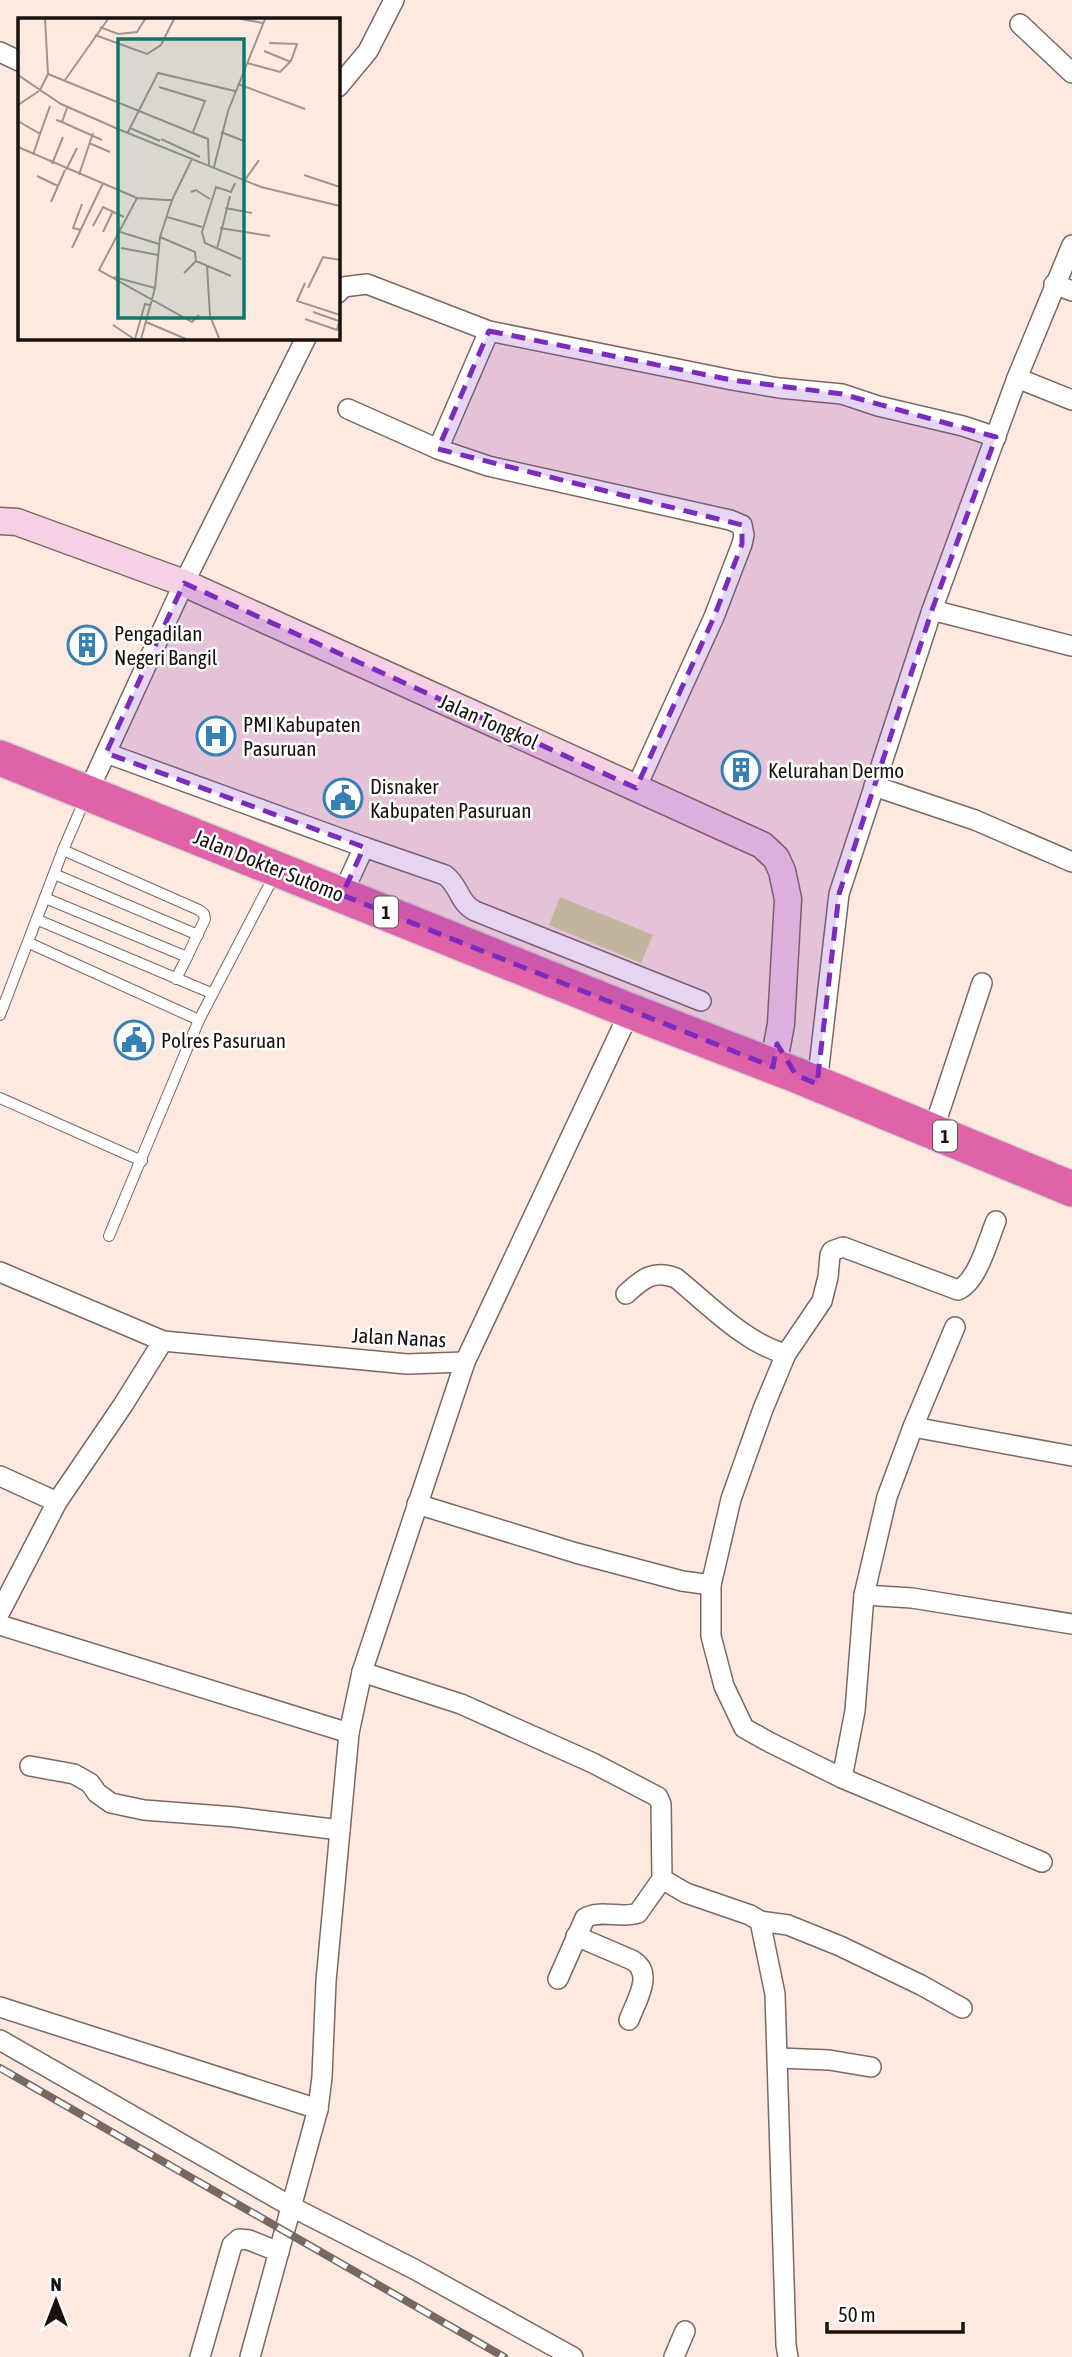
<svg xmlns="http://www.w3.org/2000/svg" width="1072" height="2357" viewBox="0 0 1072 2357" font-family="'Asap Condensed',sans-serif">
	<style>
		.grass { fill: #d3d797 }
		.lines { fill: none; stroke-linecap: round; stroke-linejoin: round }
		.lane-casing { stroke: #7b6961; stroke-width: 12 }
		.street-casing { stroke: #7b6961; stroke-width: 22 }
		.secondary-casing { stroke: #7b6961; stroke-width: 29 }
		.highway-casing { stroke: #d5d4d4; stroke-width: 38 }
		.lane { stroke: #fff; stroke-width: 10 }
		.street { stroke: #fff; stroke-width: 19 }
		.secondary { stroke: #f6d0e5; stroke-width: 26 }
		.highway { stroke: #e063a7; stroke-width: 35 }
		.rail-casing { stroke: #766964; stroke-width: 8 }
		.rail { stroke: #fff; stroke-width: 5; stroke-dasharray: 16; stroke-linecap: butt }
		.marked { fill: #7b2cbf; fill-opacity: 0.2; stroke: #7b2cbf; stroke-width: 5; stroke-dasharray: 14 9; stroke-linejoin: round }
		.labels { text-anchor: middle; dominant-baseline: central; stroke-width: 5; stroke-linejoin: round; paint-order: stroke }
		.shield { fill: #fff; stroke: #5d5856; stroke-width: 2 }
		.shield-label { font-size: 19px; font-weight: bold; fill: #18110e }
		.poi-label { font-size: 21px; fill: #18110e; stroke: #fff; text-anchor: start }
		.street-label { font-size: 21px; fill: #18110e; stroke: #fff }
		.inset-road { fill: none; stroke: #a2938c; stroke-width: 2 }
		.view { fill: #0f766e; fill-opacity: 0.15; stroke: #0f766e; stroke-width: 3.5 }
		.inset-edge { fill: none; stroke: #18110e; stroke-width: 3.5 }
	</style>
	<rect width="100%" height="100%" fill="#fee9e0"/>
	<path class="grass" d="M560,897L653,935L641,963L549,925Z"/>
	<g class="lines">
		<defs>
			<g id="lane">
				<path d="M54,874L198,935"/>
				<path d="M45,898L187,957L205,919L204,914L199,910L63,850"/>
				<path d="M38,920L211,993"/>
				<path d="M29,943L199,1020"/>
				<path d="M176,979L187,957"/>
				<path d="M0,1015L63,850L85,799"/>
				<path d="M0,1098L142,1161"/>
				<path d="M109,1236L199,1020L274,876"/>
			</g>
			<g id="street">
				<path d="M1020,24L1072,73"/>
				<path d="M0,52L19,61"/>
				<path d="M338,87L368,51L394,0"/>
				<path d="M1054,284L1072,291"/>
				<path d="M338,293L343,287L367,284L489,331L732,380L779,388L842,394L878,406L963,426L996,437"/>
				<path d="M1017,378L1072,400"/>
				<path d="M348,409L438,449L488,466L730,520L742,525L744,535L742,544L714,617L636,788"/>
				<path d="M438,449L489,331"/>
				<path d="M932,610L1072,646"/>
				<path d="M106,753L364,847L342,895"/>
				<path d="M874,786L975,820L1072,862"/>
				<path d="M88,792L184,583L306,338"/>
				<path d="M364,847L445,875C460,886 458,902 475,911L701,1001"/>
				<path d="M817,1084L839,894L932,610L1017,378L1072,245"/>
				<path d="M933,1131L982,983"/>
				<path d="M996,1221C988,1240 978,1281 958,1290L843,1247L832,1251L830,1255L828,1277L822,1301L786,1354L763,1409L731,1499L711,1585V1636L724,1686L744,1728L771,1743L842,1778L1042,1862"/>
				<path d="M0,1272L163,1341L407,1364L465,1362L630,1011"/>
				<path d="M626,1294C642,1279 654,1269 676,1278C708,1304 746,1344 786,1354"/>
				<path d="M913,1427L1072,1456"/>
				<path d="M0,1476L57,1502"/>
				<path d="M417,1504L576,1553L682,1581L711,1585"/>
				<path d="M864,1595L912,1598L1072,1624"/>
				<path d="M0,1612L57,1502L123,1405L163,1341"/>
				<path d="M0,1625L349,1733"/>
				<path d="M362,1672L461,1704L593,1763L658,1797L661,1804L662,1879L638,1913C622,1919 601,1909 585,1918L558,1979"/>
				<path d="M30,1766L74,1774L90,1783L97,1793L111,1803L144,1810L235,1817L340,1830"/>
				<path d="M842,1778L855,1711L864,1595L887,1497L913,1427L955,1327"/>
				<path d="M662,1879L686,1893L750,1915L760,1921L788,1925L840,1946L921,1985L962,2008"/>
				<path d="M760,1921L775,1994L786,2345L788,2357"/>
				<path d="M576,1936L632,1960C655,1973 636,2001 629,2020"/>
				<path d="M0,2007L318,2109"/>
				<path d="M0,2040L292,2207L414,2269L573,2357"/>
				<path d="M778,2058L829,2060L871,2067"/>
				<path d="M200,2357L232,2245L239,2239L249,2240L279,2252"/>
				<path d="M250,2357L318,2109L322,2077L326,1981L349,1733L362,1672L465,1362"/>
				<path d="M674,2357L685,2331"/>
			</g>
			<path id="secondary" d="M0,521L17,522L184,583L762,845L776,858L782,871L788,899L781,1024L773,1067"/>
			<path id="highway" d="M0,758L630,1011L796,1075L1072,1189"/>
		</defs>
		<use href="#lane" class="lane-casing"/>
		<use href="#street" class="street-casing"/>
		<use href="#secondary" class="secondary-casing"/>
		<use href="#highway" class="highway-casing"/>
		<use href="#lane" class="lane"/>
		<use href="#street" class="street"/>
		<use href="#secondary" class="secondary"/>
		<use href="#highway" class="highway"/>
		<defs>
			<path id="rail" d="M0,2068L504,2357"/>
		</defs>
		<use href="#rail" class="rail-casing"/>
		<use href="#rail" class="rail"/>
	</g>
	<path class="marked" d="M489,331L732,380L842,394L996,437L932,610L839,894L817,1084L796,1075L777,1044L773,1067L342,895L364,847L106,753L184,583L636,788L714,617L742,544V525L438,449Z"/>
	<defs>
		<symbol id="building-ring" viewBox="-11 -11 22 22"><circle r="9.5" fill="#fff" stroke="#3680b4" stroke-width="1.5"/><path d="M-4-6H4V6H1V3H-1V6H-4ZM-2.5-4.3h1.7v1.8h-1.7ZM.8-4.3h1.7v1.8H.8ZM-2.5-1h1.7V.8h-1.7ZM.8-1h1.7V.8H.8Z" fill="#3680b4"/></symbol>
		<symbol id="hospital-ring" viewBox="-11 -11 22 22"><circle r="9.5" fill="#fff" stroke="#3680b4" stroke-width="1.5"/><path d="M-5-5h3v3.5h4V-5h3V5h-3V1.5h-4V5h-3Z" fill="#3680b4"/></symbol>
		<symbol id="civic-ring" viewBox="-11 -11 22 22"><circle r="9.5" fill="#fff" stroke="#3680b4" stroke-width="1.5"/><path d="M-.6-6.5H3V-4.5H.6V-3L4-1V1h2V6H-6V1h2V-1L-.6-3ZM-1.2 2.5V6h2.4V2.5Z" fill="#3680b4"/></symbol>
	</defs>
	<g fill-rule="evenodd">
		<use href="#building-ring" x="65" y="623" width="44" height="44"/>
		<use href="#hospital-ring" x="194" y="714" width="44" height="44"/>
		<use href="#building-ring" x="719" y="748" width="44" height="44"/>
		<use href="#civic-ring" x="321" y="776" width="44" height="44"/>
		<use href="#civic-ring" x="112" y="1018" width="44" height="44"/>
	</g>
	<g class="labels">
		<g class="shield">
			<rect x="374" y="896.5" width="24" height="31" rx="5"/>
			<rect x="933" y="1120.5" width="24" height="31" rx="5"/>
		</g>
		<g class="shield-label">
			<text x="386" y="912">1</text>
			<text x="945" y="1136">1</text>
		</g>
		<g class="poi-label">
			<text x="114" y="633">Pengadilan<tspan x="114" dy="24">Negeri Bangil</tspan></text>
			<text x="243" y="724">PMI Kabupaten<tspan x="243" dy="24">Pasuruan</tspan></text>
			<text x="768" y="770">Kelurahan Dermo</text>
			<text x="370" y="786">Disnaker<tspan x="370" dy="24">Kabupaten Pasuruan</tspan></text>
			<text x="161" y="1040">Polres Pasuruan</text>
		</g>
		<g class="street-label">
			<text transform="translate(489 721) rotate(24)">Jalan Tongkol</text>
			<text transform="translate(269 865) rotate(22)">Jalan Dokter Sutomo</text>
			<text transform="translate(399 1337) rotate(3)">Jalan Nanas</text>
		</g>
	</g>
	<g transform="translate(18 18)">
		<rect width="322" height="322" fill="#fee9e0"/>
		<path class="inset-road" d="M223,1L245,5M82,9L100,16L119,14L127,1M77,17L129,36L143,27L156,1M246,33L273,44M229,45L262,54L273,43L279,26L251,25M30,56L190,121L191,147M0,57L43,86L100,111L243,169L322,188M47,62L90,1M220,66L287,91M141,69L187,83L175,114M22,72L30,56L27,1M0,87L21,73M38,102L44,104L49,90M0,103L22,116L15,137M44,104L84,122M112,110L142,123M110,114L140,55L217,73M203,114L226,123M22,116L32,88M143,121L182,139M71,125L92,134M0,129L119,180L148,182H154L174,141M34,146L45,119M196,149L210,93L247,1M48,152L59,130M61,157L75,115M286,157L322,169M19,158L40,168M227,162L241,142M217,165L213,174L198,169L184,214L187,225L223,241M173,174L178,172L192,181M119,180L81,252L174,304L181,297M33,184L47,152M207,190L234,195M149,199L184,209M75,208L85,189L106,199M202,210L252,218M63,212L55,210L64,186M99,213L141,226M85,214L95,193M142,219L177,234L178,243M54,230L85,165M103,230L140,237M199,231L212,178M189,248L192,298L201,320M166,255L178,243L213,258M96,259L137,270M287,265L279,283L322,297M290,270L305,239L322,242M295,294L321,303M287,301L319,312L322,300M128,304L168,321M95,307L116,321M117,321L127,286L132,287M123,321L137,270L142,219L154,182"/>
		<path class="view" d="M100,21H226V300H100Z"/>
		<rect width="322" height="322" class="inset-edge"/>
	</g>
	<g transform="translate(56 2301)" stroke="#ffffff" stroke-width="5" paint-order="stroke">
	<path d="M0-5L12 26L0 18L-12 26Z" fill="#18110e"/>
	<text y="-10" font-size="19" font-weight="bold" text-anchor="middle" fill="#18110e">N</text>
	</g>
	<path d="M827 2322v10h136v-10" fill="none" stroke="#18110e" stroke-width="3.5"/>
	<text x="838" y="2322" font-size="21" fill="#18110e" stroke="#ffffff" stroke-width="5" paint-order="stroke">50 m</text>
</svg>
